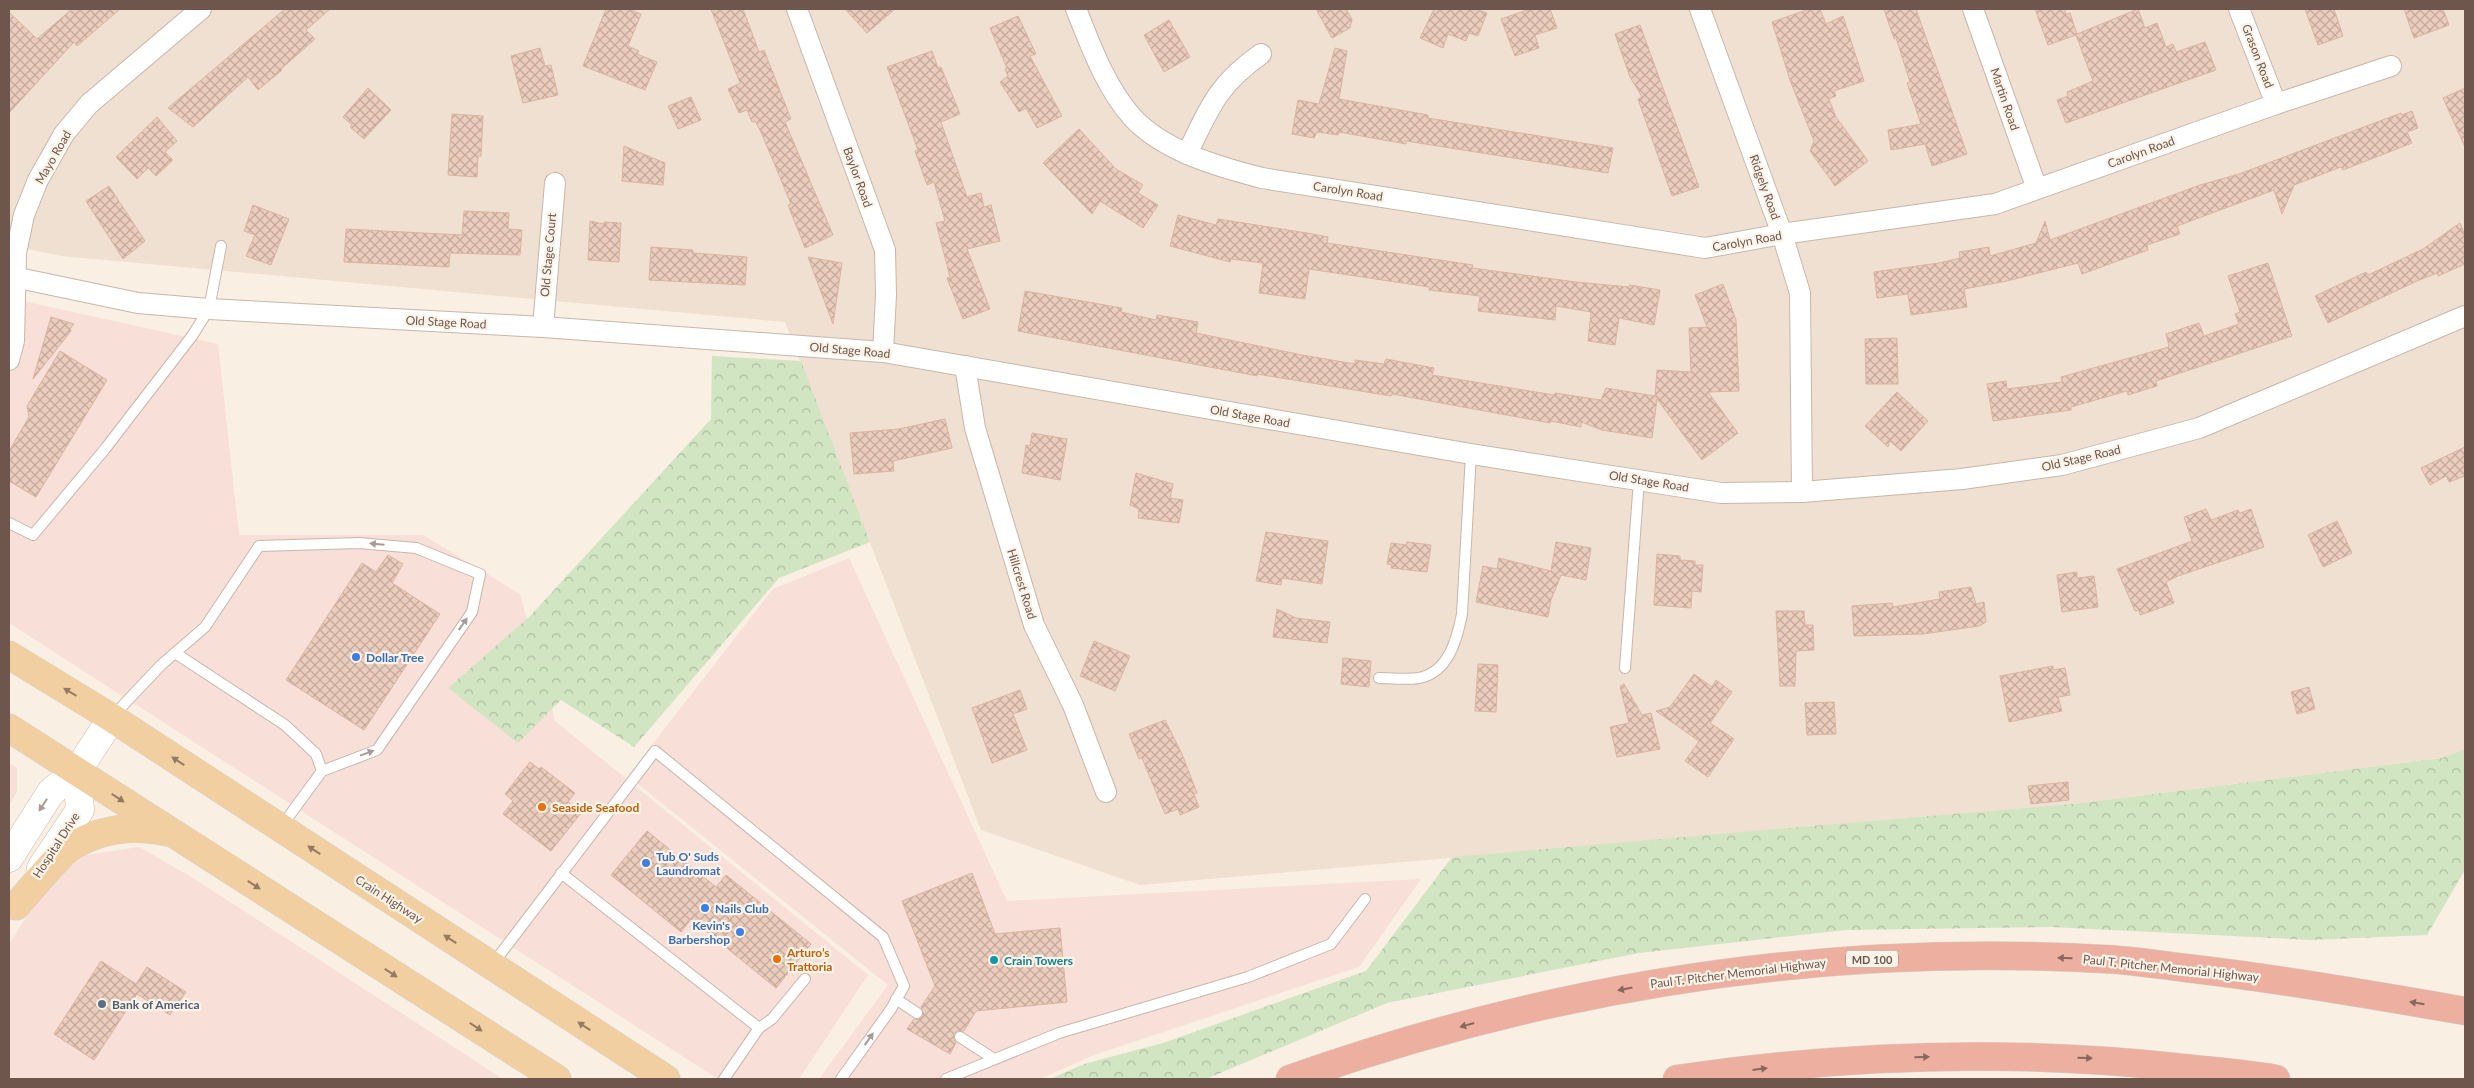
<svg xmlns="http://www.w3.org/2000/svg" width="2474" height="1088" viewBox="0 0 2474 1088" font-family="Lato,sans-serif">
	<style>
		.residential { fill: #f0e0d1 }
		.commercial { fill: #f8dfd7 }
		.forest { fill: url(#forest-crowns) }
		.building { fill: url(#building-cross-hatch); stroke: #dcb39f }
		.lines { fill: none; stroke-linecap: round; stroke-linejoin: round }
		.lane-casing { stroke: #c8b6ab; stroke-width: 12 }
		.street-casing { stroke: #c8b6ab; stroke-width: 22 }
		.secondary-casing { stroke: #cdb8ab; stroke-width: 29 }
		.primary-casing { stroke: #d6d0cd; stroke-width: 29 }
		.highway-casing { stroke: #d6d0cd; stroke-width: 29 }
		.lane { stroke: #fff; stroke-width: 10 }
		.street { stroke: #fff; stroke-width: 20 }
		.secondary { stroke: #fff; stroke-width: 28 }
		.primary { stroke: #f1cfa1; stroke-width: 28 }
		.highway { stroke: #edaf9f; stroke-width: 28 }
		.oneway { fill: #a89a94 }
		.oneway2 { fill: #957a66 }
		.oneway3 { fill: #87685d }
		.shop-dot { fill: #3f7fe0; stroke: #fdf3e8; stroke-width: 2 }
		.food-dot { fill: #e8710a; stroke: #fdf3e8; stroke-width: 2 }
		.culture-dot { fill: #0f9aa8; stroke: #fdf3e8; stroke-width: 2 }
		.service-dot { fill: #5c6f8a; stroke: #fdf3e8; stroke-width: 2 }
		.labels { text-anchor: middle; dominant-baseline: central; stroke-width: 4.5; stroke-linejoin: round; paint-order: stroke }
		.shield { fill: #fdf3e8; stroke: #99857b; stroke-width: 1 }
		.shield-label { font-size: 11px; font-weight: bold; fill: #6e564c }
		.street-label { font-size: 12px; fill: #6e564c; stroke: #fdf3e8 }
		.shop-label { font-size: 12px; font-weight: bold; fill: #366cbe; stroke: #fdf3e8; text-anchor: start }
		.food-label { font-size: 12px; font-weight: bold; fill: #c56008; stroke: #fdf3e8; text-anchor: start }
		.culture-label { font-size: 12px; font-weight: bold; fill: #0d838f; stroke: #fdf3e8; text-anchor: start }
		.service-label { font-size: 12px; font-weight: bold; fill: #4e5e75; stroke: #fdf3e8; text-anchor: start }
	</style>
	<defs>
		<pattern id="forest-crowns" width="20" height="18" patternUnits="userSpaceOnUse" patternTransform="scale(1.25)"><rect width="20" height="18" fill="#d2e5c3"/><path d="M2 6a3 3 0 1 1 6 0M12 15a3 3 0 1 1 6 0" fill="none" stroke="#afbca1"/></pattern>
		<pattern id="building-cross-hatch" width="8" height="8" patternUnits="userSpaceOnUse" patternTransform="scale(1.25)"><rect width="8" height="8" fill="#ebcdbd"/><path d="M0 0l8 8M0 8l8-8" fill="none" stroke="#c3a99c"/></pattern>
	</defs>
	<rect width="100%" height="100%" fill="#f9efe2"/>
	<path class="residential" d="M9,9H2465V749L2442,758L2081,803L1140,885L981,830L785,322L61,256L9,245Z"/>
	<g class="commercial">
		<path d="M9,298L218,344L239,535H423L520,594L555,721L868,975L799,1079H718L9,623Z"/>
		<path d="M849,558L1007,901L1421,879L1359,967L1094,1055L1040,1079H819L888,985L628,776L773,589Z"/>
		<path d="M9,763L17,768V792L9,806Z"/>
		<path d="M139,847L193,878L503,1079H9V944L48,884L86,855Z"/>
	</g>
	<g class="forest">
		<path d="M712,356L801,361L870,542L779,578L634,747L561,700L518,743L448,688L530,616L711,419Z"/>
		<path d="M2465,749V870L2427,935L2311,940L2051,927L1846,930L1639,953L1387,1003L1206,1079H1050L1084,1064L1163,1043L1366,971L1452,857L2081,803L2442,758Z"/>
	</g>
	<g class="building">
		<path d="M72,9H120L77,46L74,42L9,113V12L37,39Z"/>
		<path d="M285,9H330L306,30L315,39L281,69L282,70L258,90L248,77L193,127L168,108Z"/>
		<path d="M606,9H629L641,14L628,46L639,51L637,54L657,62L645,90L583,66Z"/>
		<path d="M711,9H743L759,52L764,50L791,119L785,122L833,235L805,248L788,205L791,204L761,132L755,121L752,122L747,110L739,113L728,89L740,83Z"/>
		<path d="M845,9H895L867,33Z"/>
		<path d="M1316,9H1346L1352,19L1350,28L1332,38Z"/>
		<path d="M1434,9H1476L1487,13L1478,36L1469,33L1466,41L1448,34L1443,48L1420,38Z"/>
		<path d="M1530,9H1550L1557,28L1535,35L1539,48L1515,56L1501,19Z"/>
		<path d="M1809,9H1820L1826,24L1843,16L1864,81L1834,91L1836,96L1829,99L1836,117L1868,161L1835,186L1810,151L1814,141L1790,80L1772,22Z"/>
		<path d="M1884,9H1916L1967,154L1932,166L1925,144L1891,150L1888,130L1921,124L1907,83L1910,82L1896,38L1894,39Z"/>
		<path d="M2035,9H2064L2066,14L2070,13L2077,34L2138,9L2145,28L2157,23L2166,47L2173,44L2176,52L2205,42L2216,70L2066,123L2057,100L2068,96L2067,92L2093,81L2076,35L2048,45Z"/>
		<path d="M2305,9H2334L2343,36L2318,45Z"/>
		<path d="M2404,9H2443L2449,25L2414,38Z"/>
		<path d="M1018,16L1036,54L1030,56L1062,116L1037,128L1026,108L1019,112L1000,82L1008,76L1005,69L1007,68L990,28Z"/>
		<path d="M1169,20L1190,57L1164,72L1144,35Z"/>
		<path d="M1640,25L1699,187L1672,196L1638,99L1642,97L1630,77L1615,34Z"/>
		<path d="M540,48L545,66L551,65L558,95L523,103L511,56Z"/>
		<path d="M1335,48L1347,51L1339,99L1428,115V118L1613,148L1608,173L1406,141V144L1339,132L1338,135L1317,132L1314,138L1292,134L1298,100L1319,104Z"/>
		<path d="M932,51L938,68L941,67L960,114L941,122L967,197L981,193L984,207L991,205L1000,241L967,249L990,309L963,319L947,278L950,277L936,223L945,221L934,182L927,185L915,151L918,150L887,67Z"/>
		<path d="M368,88L391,110L364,139L350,127L352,125L343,117Z"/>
		<path d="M2465,88V147L2443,98Z"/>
		<path d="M691,97L701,120L678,129L668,106Z"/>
		<path d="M2412,111L2418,128L2407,132L2412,143L2343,170L2341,167L2294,185L2282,214L2274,190L2177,226L2180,234L2147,245L2148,250L2082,274L2078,263L2007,281L1964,289L1967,307L1911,315L1908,294L1877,298L1874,272L1939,263L1960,258L1959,252L1989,247L1990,256L2036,243L2045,221L2050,240L2200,185L2239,174L2401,113L2402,115Z"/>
		<path d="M452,114L483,116L481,156H478L477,177L448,175Z"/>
		<path d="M157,117L177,141L165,152L173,160L156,176L148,168L137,179L116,157Z"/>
		<path d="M1079,129L1116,169L1143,185L1138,193L1158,205L1143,228L1100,201L1092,214L1043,163Z"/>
		<path d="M624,146L665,163L663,185L622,181Z"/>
		<path d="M109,186L145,241L123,259L86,201Z"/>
		<path d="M253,205L289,219L271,265L246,256L255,235L244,231Z"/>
		<path d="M464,211L509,213L508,229L522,230L520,255L450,253L449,267L344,262L346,229L462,235Z"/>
		<path d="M1178,215L1216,225L1218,219L1307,233L1328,237L1327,243L1473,265L1472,268L1576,282L1629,287L1630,285L1660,290L1654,325L1619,318L1615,345L1588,341L1591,312L1556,306L1555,320L1478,311L1480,296L1429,290V287L1309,269L1305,299L1259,293L1263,263L1231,259L1230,262L1170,246Z"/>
		<path d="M590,221L603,224L604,222L621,223L619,262L588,260Z"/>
		<path d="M2460,223L2465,235V264L2438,276L2437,273L2417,281L2328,323L2315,296L2366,272L2368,275L2423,249Z"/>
		<path d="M651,247L693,250V253L747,257L745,285L649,280Z"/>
		<path d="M808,257L842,263L833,324Z"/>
		<path d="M2268,263L2292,336L2156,381L2157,386L2128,395L2127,391L2071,407V410L1993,421L1987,384L2006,381L2007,389L2062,382L2061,377L2169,347L2166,334L2199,323L2204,336L2239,324L2235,314L2240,312L2228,276Z"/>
		<path d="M1723,284L1736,320L1739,391L1708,392L1738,433L1702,460L1657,399L1652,438L1602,430L1581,422V427L1551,421L1550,423L1392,394L1391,396L1257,374V376L1247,374L1018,331L1025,291L1122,308L1121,312L1156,320L1157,315L1198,322L1196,333L1302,355L1355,364V360L1384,364L1386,359L1434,368L1432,375L1554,395L1555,393L1601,400L1606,388L1655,396L1657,370L1691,372L1689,328L1707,327L1695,295Z"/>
		<path d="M51,317L74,324L70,329L71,331L33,379Z"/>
		<path d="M1897,338L1898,384H1866L1865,339Z"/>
		<path d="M60,351L107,380L36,497L9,481V451L29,417L27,406Z"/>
		<path d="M1897,392L1928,421L1901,451L1890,441L1888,447L1865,426Z"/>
		<path d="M945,419L952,448L893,461L894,471L854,474L850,433L899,429Z"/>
		<path d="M1032,433L1067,439L1060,480L1022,473L1026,445L1030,446Z"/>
		<path d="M2465,447V476L2449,482L2446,476L2430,485L2421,468Z"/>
		<path d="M1136,473L1173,484L1170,498L1183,500L1179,523L1138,518L1139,509L1130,505Z"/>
		<path d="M2206,509L2211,520L2238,510L2240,513L2251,509L2264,547L2178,576L2166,582L2174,603L2140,615L2139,610L2135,611L2117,569L2192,541L2184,517Z"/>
		<path d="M2337,521L2352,553L2323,567L2308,535Z"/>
		<path d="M1266,532L1328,541L1322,584L1282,578L1281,585L1256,581Z"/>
		<path d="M1407,542L1431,545L1427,572L1391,568L1392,565L1387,564L1391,543L1406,545Z"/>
		<path d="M1556,542L1591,548L1586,580L1561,575L1551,600L1548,617L1476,602L1483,566L1497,569L1499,558L1551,571Z"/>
		<path d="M1657,554L1680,556V560L1695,561V565H1703L1701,592L1692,591L1691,608L1654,605Z"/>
		<path d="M388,555L403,564L392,583L440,614L364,730L286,680L362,563L376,572Z"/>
		<path d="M2077,572V578L2094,576L2098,607L2062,612L2057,575Z"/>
		<path d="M1971,587L1976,604L1984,602L1986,622L1979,626L1923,634L1854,636L1852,606L1892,603L1893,607L1940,599L1939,592Z"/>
		<path d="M1277,609L1296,618L1330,622L1327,643L1273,637Z"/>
		<path d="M1776,611H1804L1805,625H1813L1814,650L1796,651L1795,686H1780Z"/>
		<path d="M1094,641L1130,656L1115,691L1080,676Z"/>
		<path d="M1343,658L1371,661L1369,687L1341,684Z"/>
		<path d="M1478,664L1498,665L1496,712L1475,711Z"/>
		<path d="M2053,666V670L2065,668L2070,695L2058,697L2062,711L2009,722L2000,676Z"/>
		<path d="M1694,674L1712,687L1716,680L1732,692L1710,723L1734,739L1708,777L1685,761L1699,741L1656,711L1670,707Z"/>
		<path d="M1624,684L1642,715L1651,713L1660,749L1617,757L1610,727L1629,723L1620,686Z"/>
		<path d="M2309,687L2315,709L2297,714L2291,692Z"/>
		<path d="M1020,690L1027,709L1013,714L1027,750L992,763L972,708Z"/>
		<path d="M1834,702L1836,734L1807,735L1805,703Z"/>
		<path d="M1165,720L1182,754L1197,793L1194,794L1199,807L1180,815L1178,809L1165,814L1142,758L1139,759L1129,734Z"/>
		<path d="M530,762L539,769L541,767L575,793L568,802L582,812L551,851L503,814L513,801L505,794Z"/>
		<path d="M2068,782L2069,800L2031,804L2028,786Z"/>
		<path d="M647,831L716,887L726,875L811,944L776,988L691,919L681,932L611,875Z"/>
		<path d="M972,873L995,934L1060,928L1067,1002L976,1011L964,1031H957L954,1034V1040L956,1043L950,1054L907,1029L914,1019H920L923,1016L921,1007L935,986L902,901Z"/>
		<path d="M101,961L136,984L147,967L186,992L170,1015L137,994L94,1060L54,1034Z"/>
	</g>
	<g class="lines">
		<defs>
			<g id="lane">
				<path d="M9,523L33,535L105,449L192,336L209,309L221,246"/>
				<path d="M175,653L285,725L316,754L322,771"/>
				<path d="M1625,668L1639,480"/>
				<path d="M1379,678C1392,678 1406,680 1419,678C1449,672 1457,639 1462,614L1471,454"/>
				<path d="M112,717L161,665L205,627L259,546L359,543L416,548L480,574L472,612L377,750L322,771L281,827"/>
				<path d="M561,873L759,1028L724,1079"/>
				<path d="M492,965L655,751L883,937L904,986L891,1009L841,1079"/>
				<path d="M896,999L917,1013"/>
				<path d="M759,1028L772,1019L805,979"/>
				<path d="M960,1037L994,1059"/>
				<path d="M946,1079L1059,1033L1248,977L1331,944L1365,899"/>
			</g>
			<g id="street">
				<path d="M797,9L885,250L886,295L883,352"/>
				<path d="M1076,9C1091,46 1105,86 1132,117C1163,151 1219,167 1262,178L1705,248L1782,234L1995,204L2276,104L2391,66"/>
				<path d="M1700,9L1782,234L1800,293L1802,492"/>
				<path d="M1973,9L2037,189"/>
				<path d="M2239,9L2276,104"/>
				<path d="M1187,154C1210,107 1217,85 1261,54"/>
				<path d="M9,276L138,303L209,309L543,327L883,352L1471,454L1721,493L1802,492L1962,479L2062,465L2199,428L2465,316"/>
				<path d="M543,327L555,183"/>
				<path d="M9,360L14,341L16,253L24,215L38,180L64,134L89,104L201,9"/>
				<path d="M965,366L975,428L1034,625L1073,705L1106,792"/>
			</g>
			<g id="secondary">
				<path d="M9,858L51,792L77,771L112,718"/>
				<path d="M41,868L80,810L77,771"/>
			</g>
			<g id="primary">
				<path d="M9,655L112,718L666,1079"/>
				<path d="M9,728L557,1079"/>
				<path d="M16,906C30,891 57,856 71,847C101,828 135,825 167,832"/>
			</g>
			<g id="highway">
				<path d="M1290,1079C1552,986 1824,943 2103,959C2131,960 2159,965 2186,968C2280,979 2372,995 2465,1011"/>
				<path d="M1677,1079C1842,1055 2009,1049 2174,1067C2208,1071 2242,1073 2276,1079"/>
			</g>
		</defs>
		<use href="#lane" class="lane-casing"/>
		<use href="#street" class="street-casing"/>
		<use href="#secondary" class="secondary-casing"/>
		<use href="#primary" class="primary-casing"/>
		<use href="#highway" class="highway-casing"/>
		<use href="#lane" class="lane"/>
		<use href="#street" class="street"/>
		<use href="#secondary" class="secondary"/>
		<use href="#primary" class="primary"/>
		<use href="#highway" class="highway"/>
	</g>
	<defs><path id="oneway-solid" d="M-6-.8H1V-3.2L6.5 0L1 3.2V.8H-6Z" transform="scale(1.25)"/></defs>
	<g class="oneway">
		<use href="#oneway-solid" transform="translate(377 544) rotate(-175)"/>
		<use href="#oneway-solid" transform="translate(463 624) rotate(-55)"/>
		<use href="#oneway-solid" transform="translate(367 753) rotate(-20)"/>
		<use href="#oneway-solid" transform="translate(43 805) rotate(123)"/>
		<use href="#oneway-solid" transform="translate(869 1039) rotate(-55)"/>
	</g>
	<g class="oneway2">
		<use href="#oneway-solid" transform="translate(70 692) rotate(-149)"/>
		<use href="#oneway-solid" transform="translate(178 761) rotate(-147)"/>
		<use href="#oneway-solid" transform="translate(118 798) rotate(33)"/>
		<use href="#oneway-solid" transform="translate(314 850) rotate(-147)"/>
		<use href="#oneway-solid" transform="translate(254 885) rotate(33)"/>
		<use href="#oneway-solid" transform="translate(450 939) rotate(-147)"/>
		<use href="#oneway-solid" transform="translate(391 973) rotate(33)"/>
		<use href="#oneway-solid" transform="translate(584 1026) rotate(-147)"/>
		<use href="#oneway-solid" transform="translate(476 1027) rotate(33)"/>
	</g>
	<g class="oneway3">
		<use href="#oneway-solid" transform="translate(2065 958) rotate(-179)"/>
		<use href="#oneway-solid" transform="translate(1625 989) rotate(169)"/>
		<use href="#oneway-solid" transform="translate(2417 1003) rotate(-171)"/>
		<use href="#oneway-solid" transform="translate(1467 1025) rotate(164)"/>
		<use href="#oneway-solid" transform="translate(1922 1057) rotate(-2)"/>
		<use href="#oneway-solid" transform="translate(2085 1058) rotate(1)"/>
		<use href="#oneway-solid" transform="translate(1760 1069) rotate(-7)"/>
	</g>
	<g class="shop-dot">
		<circle cx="356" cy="657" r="5"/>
		<circle cx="646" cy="863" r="5"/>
		<circle cx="705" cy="908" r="5"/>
		<circle cx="740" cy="932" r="5"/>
	</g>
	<g class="food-dot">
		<circle cx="542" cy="807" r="5"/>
		<circle cx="777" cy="959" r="5"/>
	</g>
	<circle class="culture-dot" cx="994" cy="960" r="5"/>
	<circle class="service-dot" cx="102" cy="1004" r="5"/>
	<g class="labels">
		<rect class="shield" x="1846" y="950.5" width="52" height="17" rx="4"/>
		<g class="shield-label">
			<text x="1872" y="959">MD 100</text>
		</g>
		<g class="street-label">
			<text transform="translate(2258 56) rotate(69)">Grason Road</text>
			<text transform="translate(2005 99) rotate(71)">Martin Road</text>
			<text transform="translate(2141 152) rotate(-20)">Carolyn Road</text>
			<text transform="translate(53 157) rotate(-60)">Mayo Road</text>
			<text transform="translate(858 177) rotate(70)">Baylor Road</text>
			<text transform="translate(1765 187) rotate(70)">Ridgely Road</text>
			<text transform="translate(1348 191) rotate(9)">Carolyn Road</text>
			<text transform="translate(1747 241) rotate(-10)">Carolyn Road</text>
			<text transform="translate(548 255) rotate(-85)">Old Stage Court</text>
			<text transform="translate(446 322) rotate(3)">Old Stage Road</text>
			<text transform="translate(850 350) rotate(5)">Old Stage Road</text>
			<text transform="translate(1250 416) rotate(10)">Old Stage Road</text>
			<text transform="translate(2081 458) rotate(-13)">Old Stage Road</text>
			<text transform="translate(1649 481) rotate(9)">Old Stage Road</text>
			<text transform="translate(1022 584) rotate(73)">Hillcrest Road</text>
			<text transform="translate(56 845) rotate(-57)">Hospital Drive</text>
			<text transform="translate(389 899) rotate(33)">Crain Highway</text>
			<text transform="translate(2171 968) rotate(6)">Paul T. Pitcher Memorial Highway</text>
			<text transform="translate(1738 973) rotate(-7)">Paul T. Pitcher Memorial Highway</text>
		</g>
		<g class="shop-label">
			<text x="366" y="657">Dollar Tree</text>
			<text x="656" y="856">Tub O' Suds<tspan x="656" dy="14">Laundromat</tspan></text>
			<text x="715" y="908">Nails Club</text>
			<text x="730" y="925" text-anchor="end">Kevin's<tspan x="730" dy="14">Barbershop</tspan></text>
		</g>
		<g class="food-label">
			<text x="552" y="807">Seaside Seafood</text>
			<text x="787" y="952">Arturo’s<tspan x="787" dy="14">Trattoria</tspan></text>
		</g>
		<g class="culture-label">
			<text x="1004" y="960">Crain Towers</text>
		</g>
		<g class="service-label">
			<text x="112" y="1004">Bank of America</text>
		</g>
	</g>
	<rect width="2474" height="1088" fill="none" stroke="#6e564c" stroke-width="20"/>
</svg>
